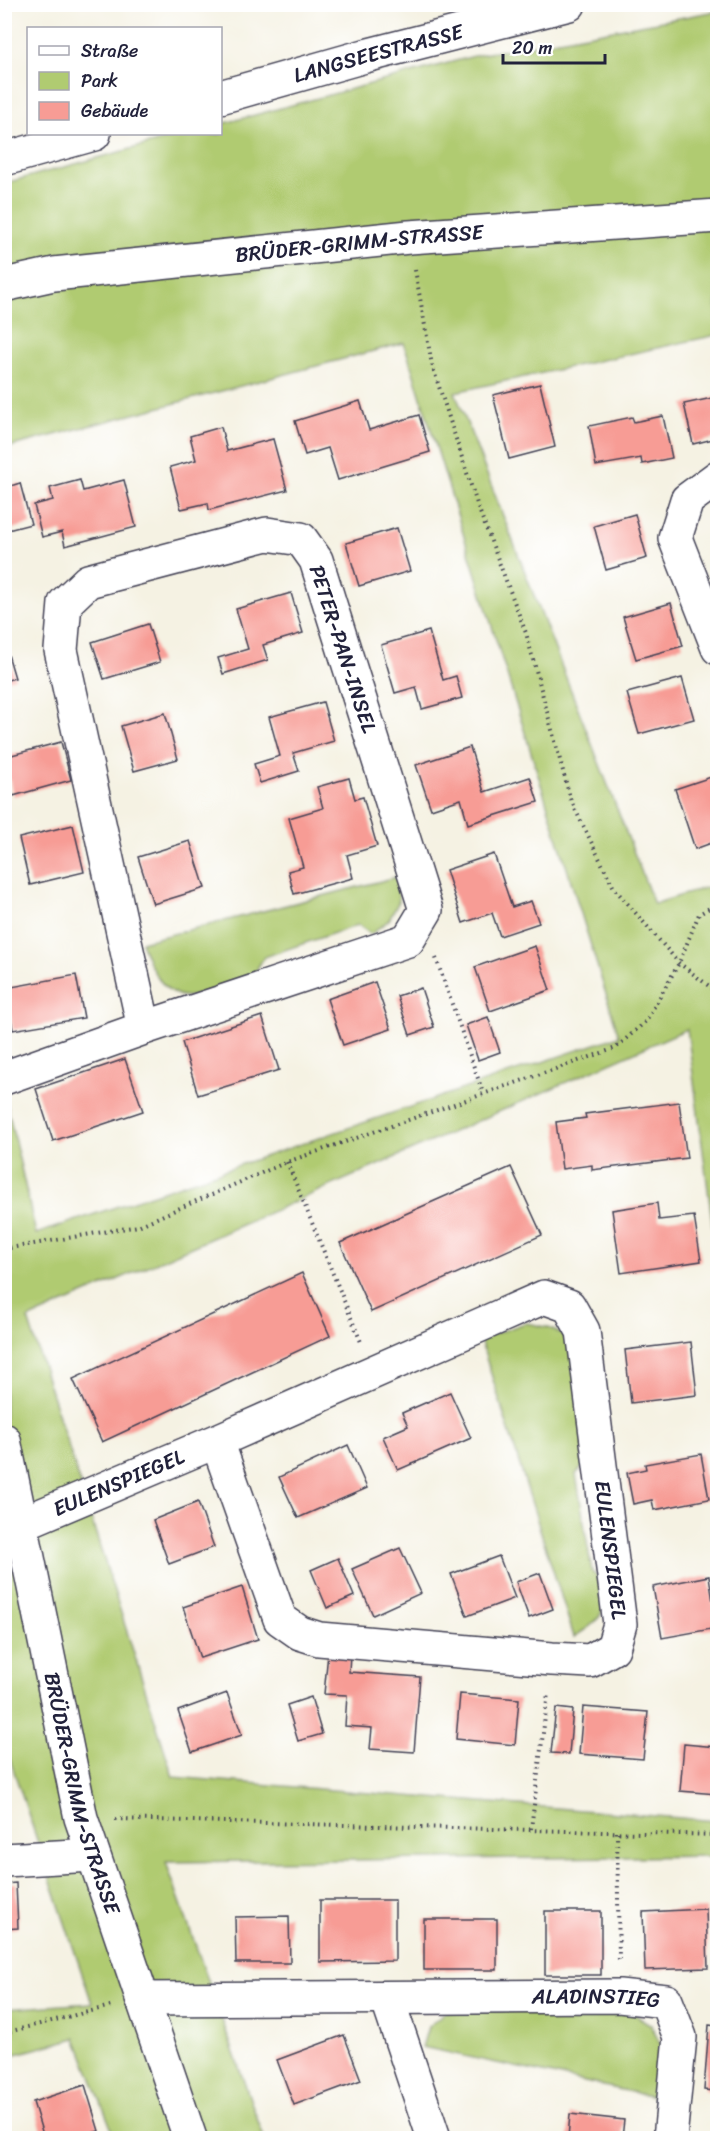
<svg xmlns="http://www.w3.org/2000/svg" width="722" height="2143" viewBox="0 0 722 2143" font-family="Sriracha,sans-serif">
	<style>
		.green { fill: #b0cb71; stroke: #697656; stroke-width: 1.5 }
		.building { fill: #f79c95 }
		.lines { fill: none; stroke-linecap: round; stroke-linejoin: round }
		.minor-casing { stroke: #424154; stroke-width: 36 }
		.path { stroke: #424154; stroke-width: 4; stroke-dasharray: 1.5 4.5; stroke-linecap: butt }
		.minor { stroke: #fff; stroke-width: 33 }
		.labels { text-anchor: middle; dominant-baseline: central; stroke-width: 6; stroke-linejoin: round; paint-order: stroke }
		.street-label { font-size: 21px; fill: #22223b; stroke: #fff }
	</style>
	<rect width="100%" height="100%" fill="#fff"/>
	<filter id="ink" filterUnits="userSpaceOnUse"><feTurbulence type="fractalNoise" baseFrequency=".0167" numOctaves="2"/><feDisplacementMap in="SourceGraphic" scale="12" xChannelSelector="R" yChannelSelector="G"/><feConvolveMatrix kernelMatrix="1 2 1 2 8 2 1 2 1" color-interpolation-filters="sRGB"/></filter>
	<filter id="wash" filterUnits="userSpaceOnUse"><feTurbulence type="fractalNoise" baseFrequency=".008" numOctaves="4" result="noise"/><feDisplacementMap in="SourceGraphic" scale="24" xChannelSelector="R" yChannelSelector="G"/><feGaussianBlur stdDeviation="1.35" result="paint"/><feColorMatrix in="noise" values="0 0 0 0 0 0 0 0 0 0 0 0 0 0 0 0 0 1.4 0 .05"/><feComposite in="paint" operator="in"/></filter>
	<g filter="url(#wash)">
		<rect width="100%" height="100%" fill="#f5f2e3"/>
		<g class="green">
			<path d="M717,11V335L455,392L654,904L717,884V1259L687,1029L28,1319L173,1777L717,1821V1856L166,1862L264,2138H115L76,2038L5,2057V2009L92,2003L5,1745L4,1092L36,1234L619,1036L404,343L5,448V183L186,134H220L221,124L478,55Z"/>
			<path d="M397,877L399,901L389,920L371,934L358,925L264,957L251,979C232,984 212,993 192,996C164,1001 148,963 141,942Z"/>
			<path d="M525,1323C539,1325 558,1328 567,1340C582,1361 587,1433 590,1460L576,1474L592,1572L607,1584C606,1616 599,1621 574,1637L480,1339Z"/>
			<path d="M628,2010L651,2025L661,2046L665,2065L659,2098L422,2047L428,2027L446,2011Z"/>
		</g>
		<g id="blocks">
			<g class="building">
				<path d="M540,384L555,447L509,459L493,395Z"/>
				<path d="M717,397V438L693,444L684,404Z"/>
				<path d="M360,401L369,430L419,415L430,452L338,480L328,448L305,455L295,421Z"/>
				<path d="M663,416L672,458L642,464L641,458L596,466L589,426L632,417L634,422Z"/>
				<path d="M221,427L227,451L273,439L287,490L209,510L208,503L181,509L170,467L196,460L190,436Z"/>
				<path d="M80,480L83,491L124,480L136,527L65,546L62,532L42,537L34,505L53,500L50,488Z"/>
				<path d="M20,483L31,524L4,531V488Z"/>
				<path d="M635,514L647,558L606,570L594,526Z"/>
				<path d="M397,528L410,571L359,586L346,543Z"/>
				<path d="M291,593L303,633L263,645L268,660L223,674L218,658L248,649L236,609Z"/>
				<path d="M671,603L683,646L636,659L623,617Z"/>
				<path d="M148,624L160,662L104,679L92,642Z"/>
				<path d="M429,631L443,680L456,676L462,698L422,709L416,687L395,693L381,645Z"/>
				<path d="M4,641L15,678L4,681Z"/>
				<path d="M682,678L694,719L639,734L627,693Z"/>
				<path d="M323,702L334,741L293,753L299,771L260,783L254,764L280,756L269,717Z"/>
				<path d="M165,713L178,759L134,771L121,726Z"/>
				<path d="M61,742L71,780L13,796L4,757Z"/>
				<path d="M470,747L484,792L530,777L538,802L468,824L461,799L431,809L416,765Z"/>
				<path d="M717,775V841L695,849L675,789Z"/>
				<path d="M349,778L355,799L363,797L377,846L347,855L353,878L294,894L288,871L303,867L289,818L323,808L317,787Z"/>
				<path d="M73,825L84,872L30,885L19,838Z"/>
				<path d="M190,841L205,888L153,904L138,857Z"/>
				<path d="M494,854L512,907L531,901L539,923L500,936L492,913L463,923L446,870Z"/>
				<path d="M535,946L550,990L490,1011L475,967Z"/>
				<path d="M76,975L84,1018L13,1030L6,988Z"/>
				<path d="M375,982L391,1029L343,1045L327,999Z"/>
				<path d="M421,988L434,1027L410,1035L397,996Z"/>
				<path d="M262,1016L279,1070L198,1095L182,1042Z"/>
				<path d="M488,1017L500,1052L478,1060L466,1025Z"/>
				<path d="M125,1059L143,1111L53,1141L36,1089Z"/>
				<path d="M679,1102L687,1158L592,1170V1165L562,1169L556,1122L586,1118L585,1114Z"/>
				<path d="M511,1167L542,1235L371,1312L340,1243Z"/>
				<path d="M657,1203L659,1220L694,1216L701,1261L621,1273L612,1210Z"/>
				<path d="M302,1273L330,1336L102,1442L73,1379Z"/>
				<path d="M691,1342L697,1395L631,1403L625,1350Z"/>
				<path d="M450,1392L471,1438L398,1470L383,1437L408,1426L402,1413Z"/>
				<path d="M348,1445L367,1488L298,1518L279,1477Z"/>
				<path d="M701,1454L709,1499L654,1510L652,1500L633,1504L627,1473L646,1469L645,1464Z"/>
				<path d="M198,1502L214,1547L169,1564L153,1520Z"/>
				<path d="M400,1548L421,1593L373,1615L352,1569Z"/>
				<path d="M499,1556L515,1598L467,1616L451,1574Z"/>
				<path d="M338,1558L354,1596L327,1608L311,1570Z"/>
				<path d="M540,1573L553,1609L529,1618L516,1582Z"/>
				<path d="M709,1576L717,1628L662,1638L653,1587Z"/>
				<path d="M242,1587L258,1639L200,1658L183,1607Z"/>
				<path d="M328,1653L350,1654L349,1672L420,1677L414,1752L370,1749L372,1728L345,1726L347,1695L324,1694Z"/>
				<path d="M227,1693L242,1735L192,1752L178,1711Z"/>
				<path d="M460,1694L519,1699L515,1745L456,1739Z"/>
				<path d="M311,1697L322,1734L298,1741L287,1705Z"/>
				<path d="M583,1707L648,1712L643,1759L579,1754Z"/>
				<path d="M556,1708L573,1710L569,1754L551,1753Z"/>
				<path d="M684,1744L717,1747V1794L680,1791Z"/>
				<path d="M16,1883L18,1928L4,1929V1884Z"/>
				<path d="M320,1900H395V1961L320,1962Z"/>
				<path d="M706,1909L708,1968L645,1970L643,1912Z"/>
				<rect x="545" y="1911" width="56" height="64"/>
				<path d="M289,1916L290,1963H236L235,1917Z"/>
				<rect x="424" y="1919" width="73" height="51"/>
				<path d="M709,2025L717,2026V2091L704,2090Z"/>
				<path d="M344,2035L361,2080L294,2105L277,2060Z"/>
				<path d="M85,2085L99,2131L73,2138H44L33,2102Z"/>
				<path d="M570,2114L624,2120L622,2138H568Z"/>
			</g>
		</g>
	</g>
	<g filter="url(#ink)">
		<use href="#blocks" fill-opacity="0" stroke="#424154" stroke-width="1.5"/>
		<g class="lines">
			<defs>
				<g id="minor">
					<path id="s1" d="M220,97L365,56L569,4"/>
					<path d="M4,159L94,134"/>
					<path id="s2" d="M4,285L54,274L409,237L718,216"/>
					<path d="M718,477L687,500L675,538L718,648"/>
					<path d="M4,1078L144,1028L408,940L426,910L316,560L301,539L267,534L88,581L65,603L61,650L144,1028"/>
					<path id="s3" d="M4,1440L81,1818L190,2138"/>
					<path id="s4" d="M21,1524L217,1441L544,1297L569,1306L583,1331L620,1624L613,1648L590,1661L552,1659L319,1639L300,1633L280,1619L217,1441"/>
					<path d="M4,1860L93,1855"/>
					<path d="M387,1998L434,2138"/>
					<path id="s5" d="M142,1999L619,1996L666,2001L680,2037L670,2138"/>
				</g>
			</defs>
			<use href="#minor" class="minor-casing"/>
			<g class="path">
				<path d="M415,270L432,365L478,507L526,633L571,801L614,888L679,963L718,993"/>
				<path d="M436,958L483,1093"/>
				<path d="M287,1162L361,1342"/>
				<path d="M4,1249L138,1226L287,1162L616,1048L646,1021L679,963L699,914L718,903"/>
				<path d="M115,1819L718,1835"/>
				<path d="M531,1829L548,1693"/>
				<path d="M617,1832L619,1963"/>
				<path d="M4,2033L111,2006"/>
			</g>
			<use href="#minor" class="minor"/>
		</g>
	</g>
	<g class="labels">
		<g class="street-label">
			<text stroke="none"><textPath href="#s1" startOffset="164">LANGSEESTRASSE</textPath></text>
			<text stroke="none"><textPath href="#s2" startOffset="358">BRÜDER-GRIMM-STRASSE</textPath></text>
			<text transform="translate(343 649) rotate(72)">PETER-PAN-INSEL</text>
			<text stroke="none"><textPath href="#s4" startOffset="106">EULENSPIEGEL</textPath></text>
			<text stroke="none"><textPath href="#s4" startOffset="846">EULENSPIEGEL</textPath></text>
			<text stroke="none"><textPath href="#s3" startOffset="362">BRÜDER-GRIMM-STRASSE</textPath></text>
			<text stroke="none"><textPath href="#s5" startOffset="454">ALADINSTIEG</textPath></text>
		</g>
	</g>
	<rect width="722" height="2143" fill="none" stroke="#fff" stroke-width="24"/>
	<rect x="27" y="27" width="195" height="108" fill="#ffffff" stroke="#a7a7b1" stroke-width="1.5"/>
	<rect x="39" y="46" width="30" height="9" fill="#ffffff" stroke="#a7a7b1" stroke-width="1.5"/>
	<text x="81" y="57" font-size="18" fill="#22223b">Straße</text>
	<rect x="39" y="72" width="30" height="18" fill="#b0cb71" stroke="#a7a7b1" stroke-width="1.5"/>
	<text x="81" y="87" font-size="18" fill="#22223b">Park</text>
	<rect x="39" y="102" width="30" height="18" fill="#f79c95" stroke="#a7a7b1" stroke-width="1.5"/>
	<text x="81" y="117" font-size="18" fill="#22223b">Gebäude</text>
	<path d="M503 54v9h102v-9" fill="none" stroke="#22223b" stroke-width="3"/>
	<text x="512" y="54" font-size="18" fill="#22223b" stroke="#ffffff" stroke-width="4.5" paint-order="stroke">20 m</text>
</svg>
